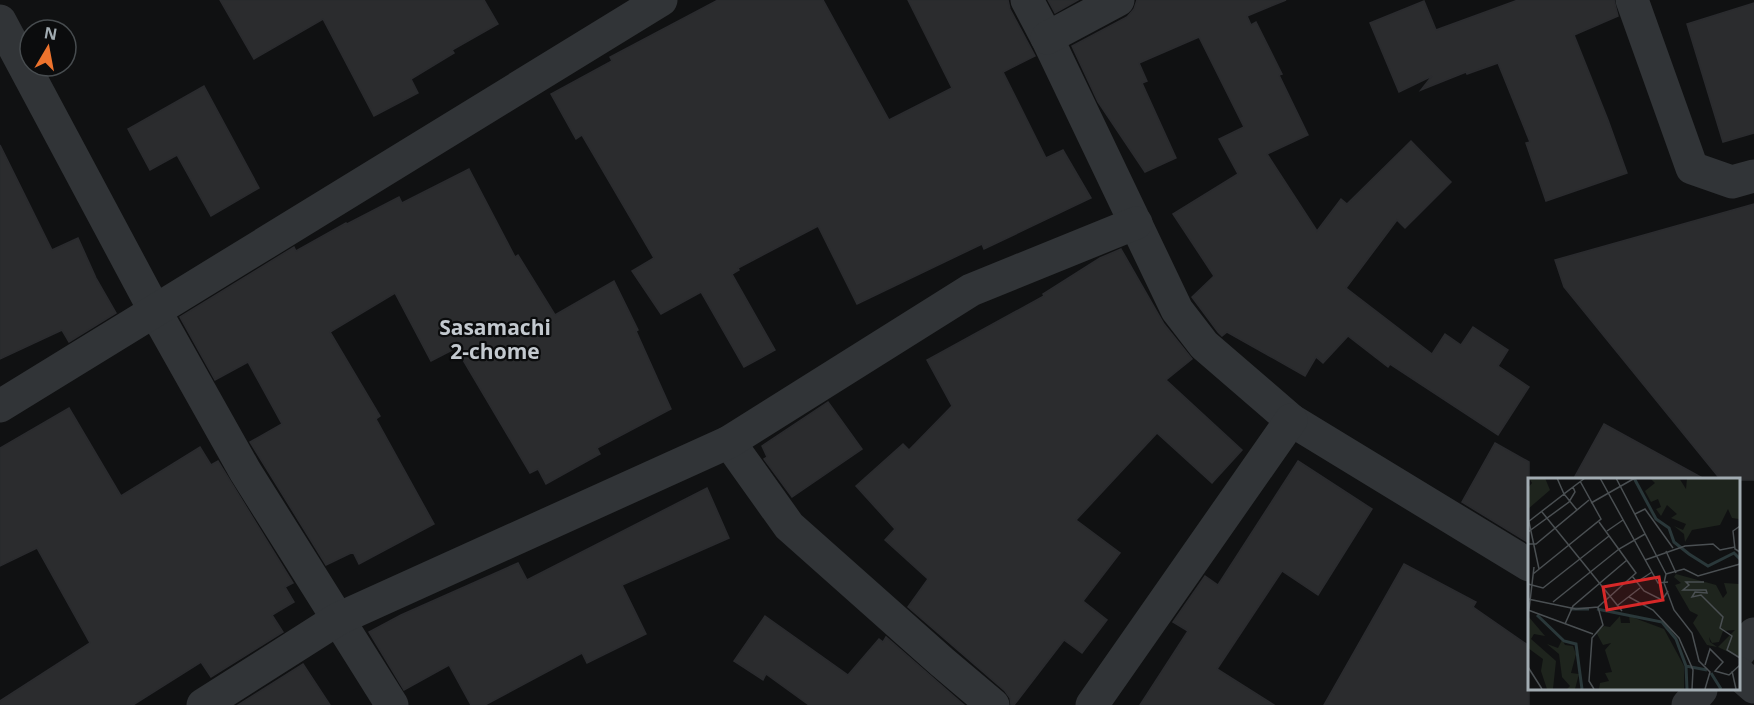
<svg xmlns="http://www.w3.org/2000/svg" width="1754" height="705" viewBox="0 0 1754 705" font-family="'Open Sans',sans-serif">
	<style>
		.building { fill: #2b2c2e; stroke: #2a2b2e; stroke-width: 1.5 }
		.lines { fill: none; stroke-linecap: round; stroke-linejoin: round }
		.minor { stroke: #313437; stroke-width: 33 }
		.labels { text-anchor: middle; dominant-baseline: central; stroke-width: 4.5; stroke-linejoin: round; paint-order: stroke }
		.neighbourhood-label { font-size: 21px; font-weight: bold; fill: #c3c9cf; stroke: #0b0c0d }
		.inset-river { fill: none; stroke: #2a383a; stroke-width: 3 }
		.inset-road { fill: none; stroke: #4a4f52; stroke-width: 1.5 }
		.view { fill: #d62828; fill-opacity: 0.15; stroke: #d62828; stroke-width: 3 }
		.inset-edge { fill: none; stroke: #a2acb2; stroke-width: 3 }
	</style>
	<rect width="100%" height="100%" fill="#101112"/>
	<g class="building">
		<path d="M220,0H484L498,24L452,50L454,53L411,79L418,93L374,116L323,19L254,59Z"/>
		<path d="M718,0H823L889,120L952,88L908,0H1008L1010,9L1035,56L1003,72L1046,158L1063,150L1091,198L984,249L982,244L857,304L818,226L738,268L739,270L732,274L775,350L744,367L701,292L661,314L632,271L654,258L582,135L576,139L551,94L612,61L610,57Z"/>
		<path d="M1048,0H1078L1055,13Z"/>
		<path d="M1137,0H1286L1247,16L1251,25L1256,22L1282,74L1279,75L1308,135L1267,154L1317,231L1341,199L1347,204L1411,141L1451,182L1405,228L1397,220L1346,288L1432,354L1445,334L1461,345L1473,327L1508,350L1498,366L1529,387L1498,435L1390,364L1388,367L1348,336L1323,363L1316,357L1305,376L1227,332L1222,336L1218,332L1192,297L1214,276L1173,214L1238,174L1219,139L1244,127L1199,37L1139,63L1147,81L1142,83L1176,158L1145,172L1098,102L1072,46L1127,17L1134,9Z"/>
		<path d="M1518,0H1614L1618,16L1574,35L1608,120L1627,173L1546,201L1526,143L1530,142L1498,63L1467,74L1466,72L1421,90L1432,76L1399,92L1370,23L1424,1L1436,30Z"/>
		<path d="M1754,3V133L1723,142L1687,24Z"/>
		<path d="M204,86L259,188L211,216L177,155L150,170L128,129Z"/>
		<path d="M0,145L52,250L78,238L96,278L116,313L69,342L62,330L0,359Z"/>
		<path d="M469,169L515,257L518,255L555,315L614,281L638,330L636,331L671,409L597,448L600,454L546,484L538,469L530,473L456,348L431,361L395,293L330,332L380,416L376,419L434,524L359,564L353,552L326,565L250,442L282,424L248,362L215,380L180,317L294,247L296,251L346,223L347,224L399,197L402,203Z"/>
		<path d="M1754,204V480H1721L1564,287L1555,260Z"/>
		<path d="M1121,249L1164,324L1192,359L1166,380L1242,450L1212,483L1157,433L1076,520L1120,553L1083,601L1107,620L1082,653L1064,640L1014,705H1011L1010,698L1005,691L908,607L928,579L885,540L895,529L856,486L903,444L909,450L952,406L927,360L1044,296L1043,294L1100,258Z"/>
		<path d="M828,402L862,449L792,497L764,459L767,457L762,446Z"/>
		<path d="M69,408L121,496L200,447L211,465L218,461L293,583L285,587L294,602L272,615L283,632L211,677L201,662L133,705H0V701L90,643L37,548L0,566V448Z"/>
		<path d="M1604,424L1706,480H1573Z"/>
		<path d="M1495,443L1529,462V543L1462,502Z"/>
		<path d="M1298,461L1372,509L1318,595L1282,571L1217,669L1274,705H1140L1188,631L1173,622L1205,576L1218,585Z"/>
		<path d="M707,488L729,538L622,585L646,634L587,663L582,653L485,705H471L449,665L404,690L369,632L401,615L518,563L527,580Z"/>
		<path d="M1404,564L1476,602L1473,607L1529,646V705H1324Z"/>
		<path d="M765,616L848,675L879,639L883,642L886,637L964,705H809L766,674L763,680L734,661Z"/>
		<path d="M303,664L330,705H238Z"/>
	</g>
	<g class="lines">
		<g class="minor">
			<path d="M1027,0L1047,38L1177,310L1204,345L1291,420L1529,565"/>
			<path d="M1632,0L1692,168L1732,182L1754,176"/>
			<path d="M0,21L155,311L245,471L392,705"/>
			<path d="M1047,38L1118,0"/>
			<path d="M0,406L661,0"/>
			<path d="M729,442L789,526L942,662L993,705"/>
			<path d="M1738,653L1754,634"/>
			<path d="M1738,673L1754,687"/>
			<path d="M203,705L338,619L729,442L971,290L1136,223"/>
			<path d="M1092,705L1291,420"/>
			<path d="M1688,705L1701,690"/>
		</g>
	</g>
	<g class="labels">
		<g class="neighbourhood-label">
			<text x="495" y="327">Sasamachi<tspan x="495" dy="24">2-chome</tspan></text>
		</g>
	</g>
	<g transform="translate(1528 478)">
		<rect width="212" height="212" fill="#101112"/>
		<path d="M1,0H17L22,12L0,31V10L4,5ZM122,0H151L158,11L159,0H211V41L204,40L200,31L192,47L164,52L157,64L156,56L146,48L155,52L158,46L143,40L149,36L139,27L133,38L128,31L133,29L130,21L123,24L117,13L127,5ZM148,96L188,107L195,120L199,115L196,105L211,106V179L190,169L207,152L195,153L191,164L184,165L181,159L182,164L189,169L179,167L165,145L170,137L162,133L147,107L153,105L146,99ZM0,138L17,158L6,156L3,161L28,183L25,211H19L13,193L15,181L0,170ZM92,138L93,145H102L101,138L136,151L156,188V211H71L72,205L81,203L77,195L84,194L77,172L83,165L75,167L68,154L76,148L82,149ZM34,162L37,167L45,168L48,176L43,195L51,196L47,211H39L42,208L34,199L31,176L19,166L30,170Z" fill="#1e241d"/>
		<path class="inset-river" d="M106,0L128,41L141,50L146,64L161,76L180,88L206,75L212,81M42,131H61M69,131L134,144L148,161L158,188M9,137L36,163L48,166L54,211M183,195L193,211M159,211L158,188L179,192"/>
		<path class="inset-road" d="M72,0L130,105L140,104M88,0L138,96L136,105L146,132L164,155L171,183L182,194L177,211M63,25L107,0M49,32L36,16L57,0M14,34L94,133M107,36L117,31L145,70M0,44L36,16L29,0M1,44L11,91M212,48L205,53L207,71L212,74M79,53L95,42M0,54L41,24L47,14L45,9M0,66H8L61,22M138,73L148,95M117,82L157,68L185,66L192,72L207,69M5,96L73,41L52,3M138,96L156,91L170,98L212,86M104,98L116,113L134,122L140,113M109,104L124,94M176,104H158L161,107L155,112H178L179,115L167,114L164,119L173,117L195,139L192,150L204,158L199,172L212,180M0,106L15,110L81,58M101,119L125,132L151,160L165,192L164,211M0,121L48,131L70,129L108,95L71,44M25,124L91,71L117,56M90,127L112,110M0,132L65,156M1,132L6,89M37,146L45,128L99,82M177,187L182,171L195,184L187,193L201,197L212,187M0,189L14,211M204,193L208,211M66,211L61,203L64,160L75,147L70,129"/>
		<path class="view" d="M131,99L135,122L79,132L75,109Z"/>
		<rect width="212" height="212" class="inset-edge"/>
	</g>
	<g transform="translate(48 48) rotate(10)"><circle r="28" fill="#0b0c0d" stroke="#474c4f" stroke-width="1.5"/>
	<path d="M0-4.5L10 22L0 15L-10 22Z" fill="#ed732d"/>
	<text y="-9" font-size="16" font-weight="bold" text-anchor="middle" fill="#a2acb2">N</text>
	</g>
</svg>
